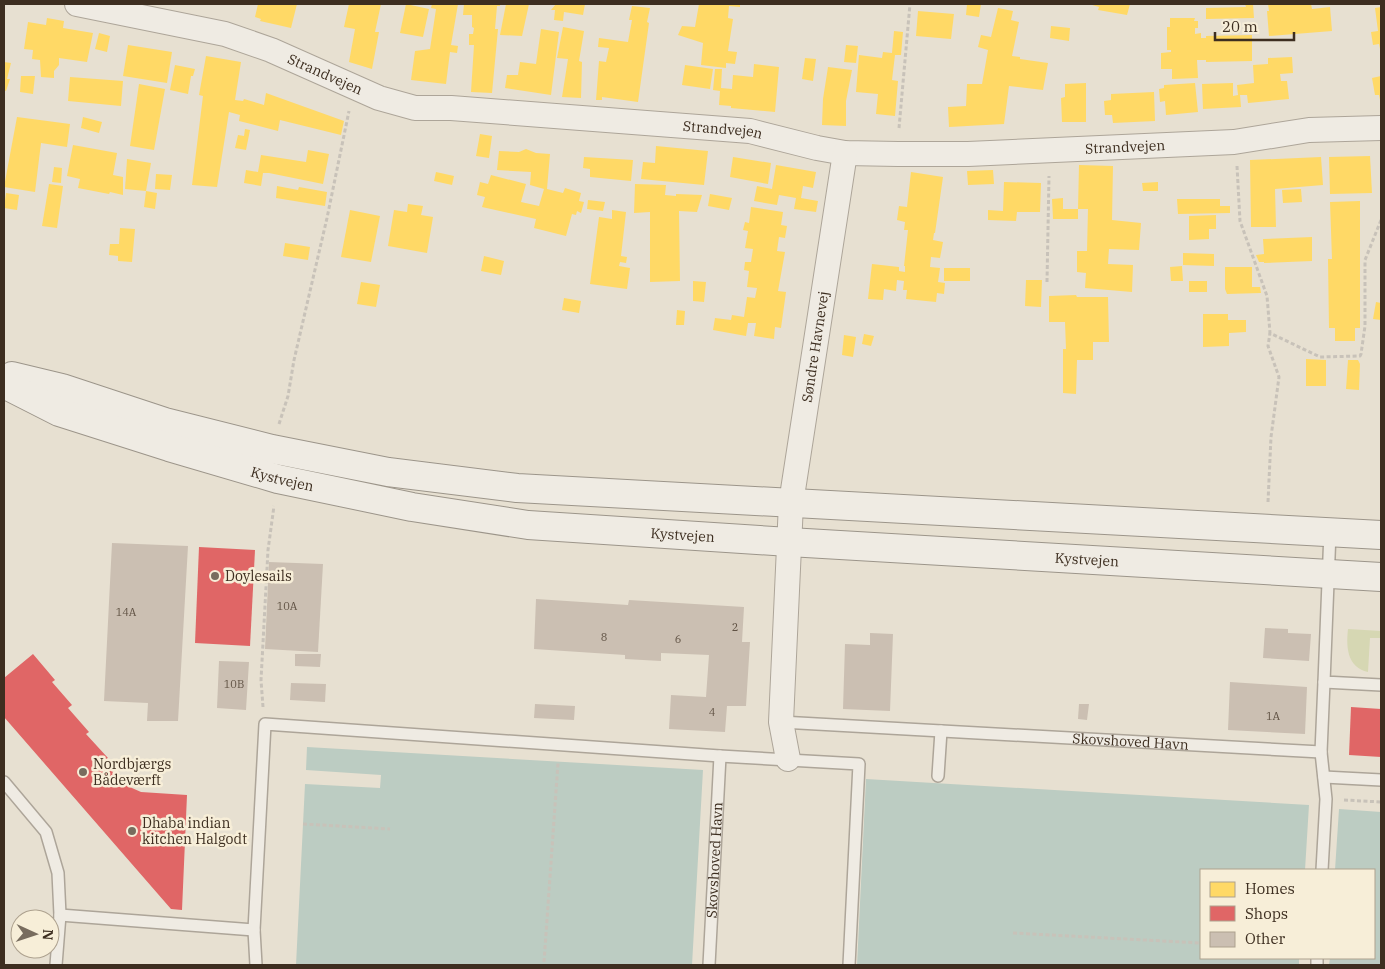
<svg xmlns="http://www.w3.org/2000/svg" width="1385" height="969" viewBox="0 0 1385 969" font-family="'IBM Plex Serif',serif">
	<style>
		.green { fill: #d6d7b3 }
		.water { fill: #bcccc2 }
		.homes { fill: #ffd966 }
		.shops { fill: #e06666 }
		.building { fill: #cbbfb2 }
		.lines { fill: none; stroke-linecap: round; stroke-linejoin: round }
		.lane-casing { stroke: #ada599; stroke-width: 14 }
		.street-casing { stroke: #ada599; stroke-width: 26 }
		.secondary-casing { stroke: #9c958a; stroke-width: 30 }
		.path { stroke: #c8c2b9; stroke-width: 3; stroke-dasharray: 4 2.5; stroke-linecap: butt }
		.lane { stroke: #efebe3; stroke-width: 11 }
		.street { stroke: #efebe3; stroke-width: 24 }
		.secondary { stroke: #efebe3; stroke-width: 28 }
		.poi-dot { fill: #786c5e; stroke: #f7eed8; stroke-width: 2 }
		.labels { text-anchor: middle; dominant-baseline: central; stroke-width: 5; stroke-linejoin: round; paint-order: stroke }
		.number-label { font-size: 11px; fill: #605244 }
		.street-label { font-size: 14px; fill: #3d2e20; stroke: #f7eed8 }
		.poi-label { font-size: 14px; fill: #3d2e20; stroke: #f7eed8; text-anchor: start }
	</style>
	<rect width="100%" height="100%" fill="#e7e0d1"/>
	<path class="green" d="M1348,629L1381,631V638H1370L1368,672C1347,667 1346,647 1348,629Z"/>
	<g class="water">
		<path d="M307,747L703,770L692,965H296L305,784L380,788L381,775L306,770Z"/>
		<path d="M866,779L1309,805L1305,870H1201V958H1299V965H857Z"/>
		<path d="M1339,809L1381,812V965H1329L1330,958H1374V870H1335Z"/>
	</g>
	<g class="homes">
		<path d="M258,4H297L291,28L260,21L261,19L255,17Z"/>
		<path d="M349,4H381L375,32H379L372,69L349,62L355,29L344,27Z"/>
		<path d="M406,4L429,9L423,37L400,33Z"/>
		<path d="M432,4H458L451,45L458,46L457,53L450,52L446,84L411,80L415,51L430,49L436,9L431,8Z"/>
		<path d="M464,4H500V6H497L495,29H498L492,93L471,92L474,45H469V34H473L474,28L472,27V15H463Z"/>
		<path d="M506,4H529L522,36L500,35Z"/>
		<path d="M556,4H585L583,15L564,12L563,21L554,20L555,10H551Z"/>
		<path d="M699,4H740V7L729,6L728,18L733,19L728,51L737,52L735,64L726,63V68L701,65L703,43L678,35L682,26L695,27Z"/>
		<path d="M967,4H981L979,17L966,15Z"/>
		<path d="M1089,4H1130L1127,15L1098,10L1099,7Z"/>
		<path d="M1245,4H1253L1254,18L1206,19V8L1246,7Z"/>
		<path d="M1268,4H1311L1312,9L1330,7L1332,31L1269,36L1267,11H1269Z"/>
		<path d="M632,6L650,8L647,22L649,23L638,102L602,97V100H596L599,61L606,62L609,48L598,47L599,38L628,42L632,20H629Z"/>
		<path d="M1381,7V49H1380L1379,44L1373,45L1371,32L1378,31L1375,8Z"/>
		<path d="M998,8L1013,11L1011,20L1019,22L1012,56L1020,57V59L1048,63L1043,90L1009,86L1004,124L949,127L948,107L966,106L967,84H982L988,50L978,47L981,35L991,37Z"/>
		<path d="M918,11L954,14L951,39L916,36Z"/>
		<path d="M47,18L64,21L63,28L93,33L87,62L59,58V65L54,71V78L41,77L40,60L32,59L33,50L24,49L28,22L46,25Z"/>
		<path d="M1170,18H1195L1194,21H1198V28H1195V34L1201,33V38H1206V36L1252,35V61L1206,62V60H1197L1198,78L1172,79V69H1161V53L1171,52V50H1167V27H1170Z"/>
		<path d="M1051,26L1070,28L1069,41L1050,38Z"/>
		<path d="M563,27L584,31L579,61L582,62L581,98L562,97L568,59L557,58Z"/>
		<path d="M541,29L559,32L551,95L505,88L507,75H518L520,62L536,64Z"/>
		<path d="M894,31L903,32L901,55H895L892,80L898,81L895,116L876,114L878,94L856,92L859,55L882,58L883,52L892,53Z"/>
		<path d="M99,33L110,36L107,52L95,49Z"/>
		<path d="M128,45L172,52L167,83L123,76Z"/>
		<path d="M846,45L858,46L856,63L844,62Z"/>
		<path d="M206,56L241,62L235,100L243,101L244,99L264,105L266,93L344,121L341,135L280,120L278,131L239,121L240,115L229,112L217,187L192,185L203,96L199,95Z"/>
		<path d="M1292,57L1293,73L1280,74L1281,81H1287L1289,99L1248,103L1247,95H1240L1241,107L1203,109L1202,84L1233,83V96L1238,95L1237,85L1254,83L1253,65L1268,64V58Z"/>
		<path d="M805,58L816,59L813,81L802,79Z"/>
		<path d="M4,62L11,63L7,79H10L6,91L4,90Z"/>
		<path d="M754,64L779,67L775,112L731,108V106L719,105L720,91L713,90L715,69H722L721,88L732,89L733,75L753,77Z"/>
		<path d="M175,65L195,69L193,76H191L188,94L170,90Z"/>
		<path d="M685,65L713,69L710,89L682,85Z"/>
		<path d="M828,67L852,70L846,101V126L822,125L823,99Z"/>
		<path d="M21,76H35L33,94L20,92Z"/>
		<path d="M1381,76V100H1380L1379,95H1375L1372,78Z"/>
		<path d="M70,77L123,81L121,106L68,101Z"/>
		<path d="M1086,83V122H1062L1061,98L1065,97V84Z"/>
		<path d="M1195,83L1198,112L1166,115L1165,101L1160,102L1159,89L1164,88V85Z"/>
		<path d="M139,84L165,89L154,150L130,146Z"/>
		<path d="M1154,92L1155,121L1113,123L1112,115H1105L1104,101L1111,100V94Z"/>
		<path d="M17,117L70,124L67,147L41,143L35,192L4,187Z"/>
		<path d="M83,117L102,122L99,133L81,128Z"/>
		<path d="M245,129L250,130L246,150L235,148L238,135L244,136Z"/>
		<path d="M480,134L492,136L489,158L476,156Z"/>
		<path d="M73,145L117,153L113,175L123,177V195L110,192L109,194L78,188L80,179L67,176Z"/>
		<path d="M656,146L708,151L704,185L641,179L643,162L655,163Z"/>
		<path d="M526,149L536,153L550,154L547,189L563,193L565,188L581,193L579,201L584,202L581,213L577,211L576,215L572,214L566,236L534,228L536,219L482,207L485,197L477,195L480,182L488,184L491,175L526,184L521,202L539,206L544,189L530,185L531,172L497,170L499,151L519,152Z"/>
		<path d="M308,150L329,154L323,184L269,173H263L261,186L244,183L246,170L258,172L261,155L306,162Z"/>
		<path d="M1370,156L1372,193L1330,194L1329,157Z"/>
		<path d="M584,157L633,160L631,181L590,177V169L583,168Z"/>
		<path d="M733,157L771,163L768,184L730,177Z"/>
		<path d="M1321,157L1323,185L1275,189L1276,227H1251L1250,160Z"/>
		<path d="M127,159L151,163L146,191L125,189Z"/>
		<path d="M776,165L816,172L813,188L803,186L801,198L818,201L816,212L794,209L796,198L779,195L777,205L754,201L757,186L772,189Z"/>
		<path d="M1079,165L1113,166L1112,220L1141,223L1139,250L1109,249L1108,264L1133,265L1132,292L1085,288L1086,273L1077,272V251H1087L1088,209H1078Z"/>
		<path d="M54,167L62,168L61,183L52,182Z"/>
		<path d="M993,170L994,184L968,185L967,171Z"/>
		<path d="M436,172L454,176L452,185L434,181Z"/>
		<path d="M911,172L943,177L935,233H934L933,240L943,242L940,258L931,257L930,267L940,268L938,282L945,283L944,294L937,293L936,302L906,299L907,290H903L904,281L897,280L896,291L884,289L883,300L868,299L872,264L899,267V271L905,272V266H904L908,230H904L905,222L897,220L899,206L907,207Z"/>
		<path d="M156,174L172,175L170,190L155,189Z"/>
		<path d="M1004,182L1041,183L1040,212H1017L1016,221L988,220V210L1003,211Z"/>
		<path d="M1158,182V191H1143L1142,183Z"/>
		<path d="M49,184L63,186L57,228L42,226Z"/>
		<path d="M635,184L666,185L665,195L676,196V194L702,195L697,212L679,211L680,281L650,282V212L634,213Z"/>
		<path d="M277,186L298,190L299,187L327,192L325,206L276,198Z"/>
		<path d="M1301,189L1302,202L1283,203L1282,190Z"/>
		<path d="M146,191L157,193L155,209L144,207Z"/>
		<path d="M6,193L19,195L17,210L4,208Z"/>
		<path d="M710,194L732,198L729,210L708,206Z"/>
		<path d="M1063,198V209H1078V219H1053L1052,199Z"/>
		<path d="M1177,199H1220V206H1230V213L1178,214Z"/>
		<path d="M588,200L605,202L603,211L587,209Z"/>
		<path d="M1360,201V328H1355V341H1335V328H1329L1328,259H1332L1330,202Z"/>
		<path d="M408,204L423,206L421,215L433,217L427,253L388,246L394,210L407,212Z"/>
		<path d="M751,207L783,212L781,225L787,226L785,238L779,237L777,251L785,252L778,291L786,292L781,328L775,327L774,339L754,336L756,323H748L746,336L713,330L715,318L731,320L732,315L744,317L747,297L755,298L757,288L747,287L749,271L744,270L745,262H751L753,249L745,248L748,231L743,230L745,222L749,223Z"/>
		<path d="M350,210L380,216L371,262L341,257Z"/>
		<path d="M612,210L626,212L621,256L627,257L626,263L620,262L619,266L630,268L627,289L590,284L599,217L612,219Z"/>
		<path d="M1216,215V229H1209V239L1189,240V216Z"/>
		<path d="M120,228L135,229L132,262L118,261V256L109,255L110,244H119Z"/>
		<path d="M1312,237V261L1264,263V262H1259L1256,255L1264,254L1263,239Z"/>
		<path d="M285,243L310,247L308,260L283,256Z"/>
		<path d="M1183,253L1214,254V266L1183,265Z"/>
		<path d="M484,256L504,261L501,275L481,271Z"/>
		<path d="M1182,266L1183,281H1171L1170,267Z"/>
		<path d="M1225,267H1252V287H1260L1261,293L1227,294L1225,289Z"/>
		<rect x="944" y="268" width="26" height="13"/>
		<path d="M1026,280H1042L1041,307L1025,306Z"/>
		<path d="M693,281L706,282L704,302L693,301Z"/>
		<rect x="1189" y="281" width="18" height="11"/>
		<path d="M361,282L380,285L376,307L357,304Z"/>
		<path d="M1076,295L1077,297H1108L1109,342H1093V360H1077L1076,394L1063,393V349H1066L1065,322H1049V296Z"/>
		<path d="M564,298L581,301L579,313L562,310Z"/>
		<path d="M1376,302L1381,303V320L1373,319Z"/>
		<path d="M677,310L685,311L684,325H676Z"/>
		<path d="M1203,314H1228V320H1246V332L1229,333V346L1203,347Z"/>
		<path d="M864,334L874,336L871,346L862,344Z"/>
		<path d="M844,335L856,337L853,357L842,355Z"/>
		<path d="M1306,359L1326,360V386H1306Z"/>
		<path d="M1348,360H1358L1360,364L1359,390L1346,389Z"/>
	</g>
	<g class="shops">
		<path d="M199,547L255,550L250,646L195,643Z"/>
		<path d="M33,654L55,680L52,682L72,705L68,708L89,732L86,734L108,758L104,761L123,784L141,792L187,795L182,910L171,909L4,717V678Z"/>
		<path d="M1351,707L1381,709V757L1349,755Z"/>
	</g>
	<g class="building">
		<path d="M112,543L188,546L178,721H147L148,703L104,701Z"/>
		<path d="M269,562L323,564L318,652L265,649Z"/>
		<path d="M536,599L628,605L629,600L744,607L742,642H750L746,706H727L725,732L669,729L671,695L706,697L709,655L661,653V661L625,659V655L534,649Z"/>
		<path d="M1265,628L1288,629V633L1311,634L1309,661L1263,658Z"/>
		<path d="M870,633L893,634L890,711L843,709L845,644L870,645Z"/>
		<path d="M295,654H321L320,667L295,666Z"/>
		<path d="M219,661L249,662L246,710L217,708Z"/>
		<path d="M1230,682L1307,687L1305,734L1228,730Z"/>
		<path d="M291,683L326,684L325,702L290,700Z"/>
		<path d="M535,704L575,706L574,720L534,718Z"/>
		<path d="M1079,704H1089L1087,720L1078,719Z"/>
	</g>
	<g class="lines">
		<defs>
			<g id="lane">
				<path d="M1330,532L1324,682L1381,685"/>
				<path id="s1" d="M781,722L1321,752"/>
				<path d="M938,776L941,731"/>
				<path d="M1324,777L1381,780"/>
				<path d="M4,782L46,832L58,873L60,915L56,965"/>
				<path d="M1322,870L1326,799L1321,752L1324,682"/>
				<path d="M60,915L254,930"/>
				<path d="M256,965L254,930L265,724L720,756L859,764L849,965"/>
				<path id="s2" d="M709,965L720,756"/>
				<path d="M1317,965V958"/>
			</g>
			<g id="street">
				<path id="s3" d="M77,4L225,34L271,50L379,98L415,108H451L750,131L817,148L845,153L898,154H968L1234,142L1309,130L1381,128"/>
				<path id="s4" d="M788,759L781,722L791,503L845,153"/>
			</g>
			<g id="secondary">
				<path d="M12,376L62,388L165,422L272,449L388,472L517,488L1381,535"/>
				<path id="s5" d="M4,384L59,412L169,447L278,479L412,507L528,525L789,542L1381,577"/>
			</g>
		</defs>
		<use href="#lane" class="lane-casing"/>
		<use href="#street" class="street-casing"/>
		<use href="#secondary" class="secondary-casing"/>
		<g class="path">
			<path d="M899,128L910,4"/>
			<path d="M1237,166L1240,221L1267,296L1270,333L1320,357L1360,356L1361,354L1365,326V260L1381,220"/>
			<path d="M1047,282L1049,176"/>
			<path d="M279,424L288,396L294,360L327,218L349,111"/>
			<path d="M1268,502L1271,437L1279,377L1268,346L1270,333"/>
			<path d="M263,707L261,680L268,550L274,506"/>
			<path d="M1344,800L1381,802"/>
			<path d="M303,824L390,829"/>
			<path d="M1013,933L1201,943"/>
			<path d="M544,962L558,763"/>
		</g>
		<use href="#lane" class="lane"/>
		<use href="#street" class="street"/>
		<use href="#secondary" class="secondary"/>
	</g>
	<g class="poi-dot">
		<circle cx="215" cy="576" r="5"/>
		<circle cx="83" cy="772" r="5"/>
		<circle cx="132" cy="831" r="5"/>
	</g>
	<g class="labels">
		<g class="number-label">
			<text x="287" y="606">10A</text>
			<text x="126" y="612">14A</text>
			<text x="735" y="627">2</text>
			<text x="604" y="637">8</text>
			<text x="678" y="639">6</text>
			<text x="234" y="684">10B</text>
			<text x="712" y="712">4</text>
			<text x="1273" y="716">1A</text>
		</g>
		<g class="street-label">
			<text stroke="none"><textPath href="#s3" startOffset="259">Strandvejen</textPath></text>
			<text stroke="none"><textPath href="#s3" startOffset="664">Strandvejen</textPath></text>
			<text stroke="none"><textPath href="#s3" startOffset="1069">Strandvejen</textPath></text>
			<text stroke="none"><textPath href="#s4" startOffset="415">Søndre Havnevej</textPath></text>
			<text stroke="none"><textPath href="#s5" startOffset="295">Kystvejen</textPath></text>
			<text stroke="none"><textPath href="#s5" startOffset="700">Kystvejen</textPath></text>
			<text stroke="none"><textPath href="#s5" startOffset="1105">Kystvejen</textPath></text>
			<text stroke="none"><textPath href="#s1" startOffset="350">Skovshoved Havn</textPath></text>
			<text stroke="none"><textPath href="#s2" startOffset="105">Skovshoved Havn</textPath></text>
		</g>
		<g class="poi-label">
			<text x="225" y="576">Doylesails</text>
			<text x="93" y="764">Nordbjærgs<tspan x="93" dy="16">Bådeværft</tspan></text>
			<text x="142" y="823">Dhaba indian<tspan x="142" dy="16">kitchen Halgodt</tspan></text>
		</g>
	</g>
	<rect width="1385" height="969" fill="none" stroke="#3d2e20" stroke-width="10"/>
	<rect x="1200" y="869" width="175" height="90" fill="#f7eed8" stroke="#ada18e"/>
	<rect x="1210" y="882" width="25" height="15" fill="#ffd966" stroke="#ada18e"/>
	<text x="1245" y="894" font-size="15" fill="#3d2e20">Homes</text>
	<rect x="1210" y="906" width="25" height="15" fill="#e06666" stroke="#ada18e"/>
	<text x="1245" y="919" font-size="15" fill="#3d2e20">Shops</text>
	<rect x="1210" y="932" width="25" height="15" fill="#cbbfb2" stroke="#ada18e"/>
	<text x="1245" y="944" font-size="15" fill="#3d2e20">Other</text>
	<g transform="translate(35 934) rotate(93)"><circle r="24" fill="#f7eed8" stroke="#ada18e"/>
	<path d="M0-4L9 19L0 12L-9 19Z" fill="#786c5e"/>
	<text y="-8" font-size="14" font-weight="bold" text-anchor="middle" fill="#3d2e20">N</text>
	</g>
	<path d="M1215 32v8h79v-8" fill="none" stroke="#3d2e20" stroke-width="2.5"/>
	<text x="1222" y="32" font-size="15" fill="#3d2e20" stroke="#f7eed8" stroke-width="4" paint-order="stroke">20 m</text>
</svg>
